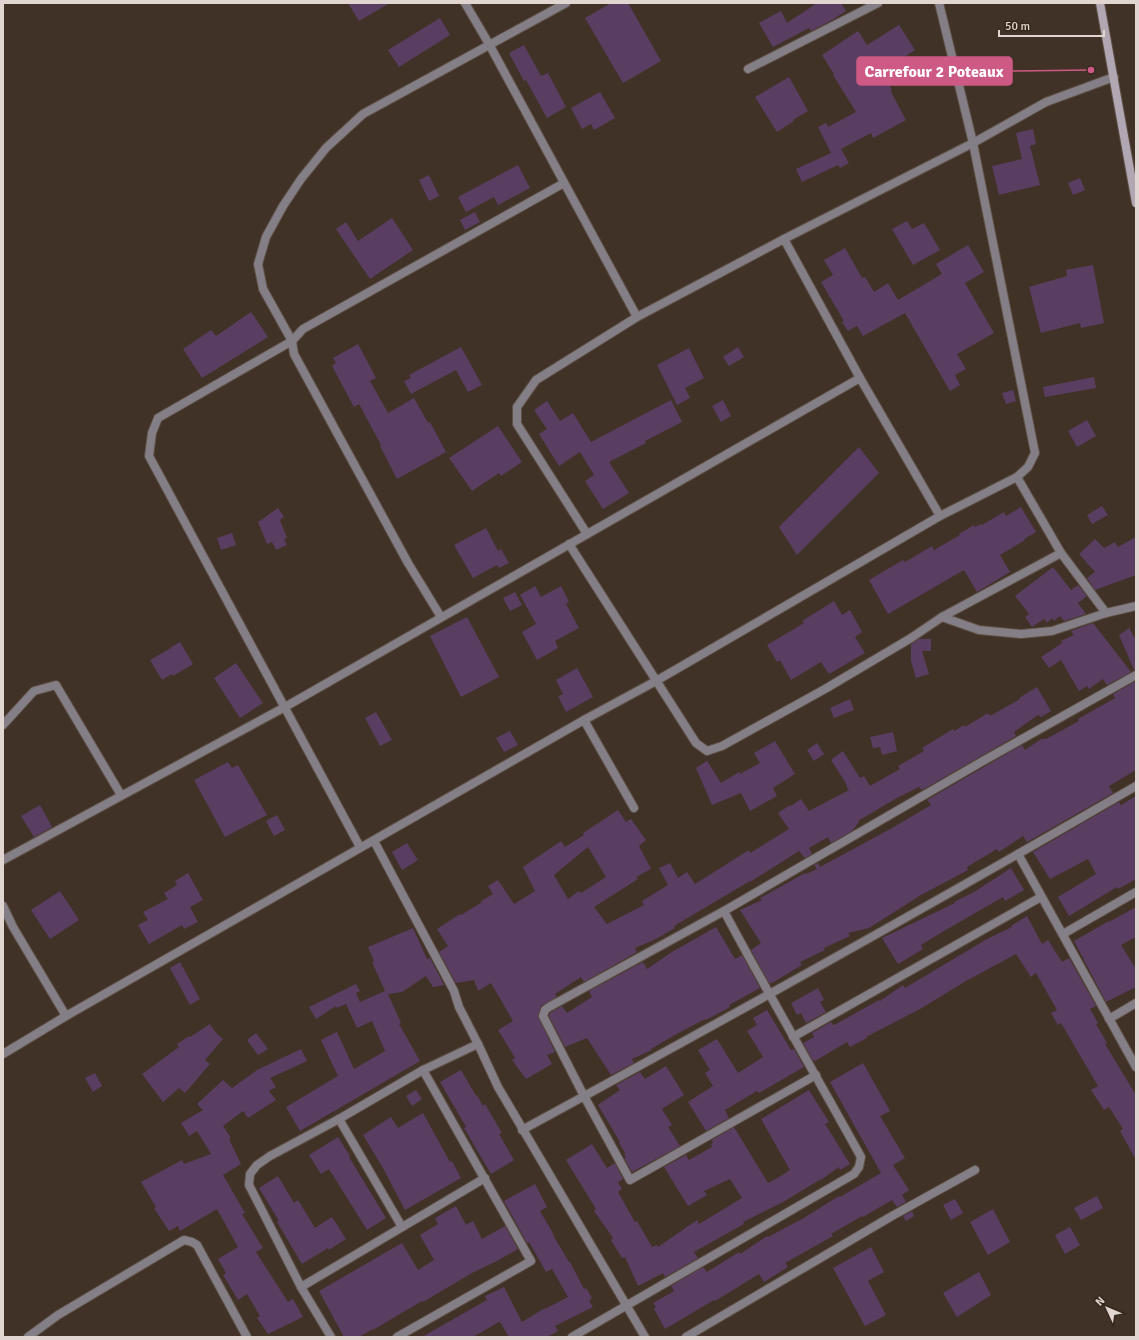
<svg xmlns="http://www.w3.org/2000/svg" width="1139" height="1340" viewBox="0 0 1139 1340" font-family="Signika,sans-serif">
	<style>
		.building { fill: #593e62; fill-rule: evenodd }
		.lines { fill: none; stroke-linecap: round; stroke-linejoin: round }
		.street-casing { stroke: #5d5044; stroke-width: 10 }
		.secondary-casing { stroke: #5d5044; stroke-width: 10 }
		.street { stroke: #847e86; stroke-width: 8 }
		.secondary { stroke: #b1a7b3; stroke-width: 8 }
		.leader { fill: none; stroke: #cc5a84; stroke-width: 1.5 }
		.callout-dot { fill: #cc5a84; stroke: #36281c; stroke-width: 1.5 }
		.callout { fill: #cc5a84; stroke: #cc5a84; stroke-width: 1.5 }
		.callout-label { font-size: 16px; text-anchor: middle; font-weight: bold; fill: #fff }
	</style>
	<rect width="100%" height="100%" fill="#403226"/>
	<g class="building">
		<path d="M348,3H390L359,21Z"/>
		<path d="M611,3H628L661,61L623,83L585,18Z"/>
		<path d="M817,3H841L846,11L832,20L811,31L809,28L773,47L759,23L781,11L787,23Z"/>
		<path d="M440,18L450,35L399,67L388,50Z"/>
		<path d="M899,25L915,50L881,72L892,90H890L906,120L873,138L871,133L841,149L849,163L840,168L838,165L802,182L796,169L831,153L818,127L826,123L828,127L856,112L833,75L834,74L822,55L858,31L867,45Z"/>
		<path d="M524,45L541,76L548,73L566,107L547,118L526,80L524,81L509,53Z"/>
		<path d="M789,77L808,111L793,120L794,121L777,132L755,97Z"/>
		<path d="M600,92L615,118L594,130L591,124L582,129L571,108Z"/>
		<path d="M1033,129L1036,144L1030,146L1040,185L999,195L992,166L1022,159L1016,133Z"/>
		<path d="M518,165L530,188L498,205L494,197L466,212L458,197Z"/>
		<path d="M429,175L439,196L429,201L419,180Z"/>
		<path d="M1080,178L1085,190L1073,195L1068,183Z"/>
		<path d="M475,212L480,222L465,230L460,220Z"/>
		<path d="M392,218L413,250L370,279L336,229L346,222L358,241Z"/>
		<path d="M907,221L912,229L924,223L940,250L913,265L892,229Z"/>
		<path d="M968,245L984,272L965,283L994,333L957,354L966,369L955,375L960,385L950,391L905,313L863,336L857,326L848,331L842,322L844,321L821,282L833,275L824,260L845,248L862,278L865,277L874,292L888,283L898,300L942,274L936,264Z"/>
		<path d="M1093,265L1104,323L1081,328L1080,323L1041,333L1029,287L1067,276L1066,270Z"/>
		<path d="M251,312L268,337L202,378L183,349L211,330L216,336Z"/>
		<path d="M358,344L376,378L370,381L388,413L414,398L428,423L430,422L446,452L397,479L380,446L381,445L359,404L354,407L332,366L336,363L333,358Z"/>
		<path d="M461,347L482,385L468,392L456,370L411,394L404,381L411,378L409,375Z"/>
		<path d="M738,347L744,357L729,366L723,357Z"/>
		<path d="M689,348L704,378L685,388L690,398L677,405L657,365Z"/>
		<path d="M1094,377L1096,388L1045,397L1043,387Z"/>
		<path d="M1013,390L1016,401L1006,404L1002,393Z"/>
		<path d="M671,400L682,422L645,441L646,443L609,462L629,493L603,509L585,481L594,475L580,452L559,466L539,434L547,429L534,410L547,401L560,421L573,413L591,442Z"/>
		<path d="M723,400L731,416L721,422L712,406Z"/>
		<path d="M1087,420L1096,436L1077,447L1068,431Z"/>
		<path d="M498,426L522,462L501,476L499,473L472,491L449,458Z"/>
		<path d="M859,447L879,473L797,555L779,527Z"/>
		<path d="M1102,506L1108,515L1092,524L1087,515Z"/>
		<path d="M1021,507L1036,532L1024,539L1025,540L1000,555L1010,572L977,592L964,570L888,614L869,580L903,560L905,562L932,546L934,550L960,535L959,534L974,525L975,527L981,524L982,525L1004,512L1006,516Z"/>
		<path d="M278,508L284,517L280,520L287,538L284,539L287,545L276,550L272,542L267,544L258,522Z"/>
		<path d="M486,528L498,551L501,549L509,563L499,568L497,565L473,578L454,545Z"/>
		<path d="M232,533L236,545L221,550L217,538Z"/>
		<path d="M1136,537V575L1095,590L1087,578L1095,572L1079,554L1095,539L1104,548L1115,542L1118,547Z"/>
		<path d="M1053,567L1071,590L1078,585L1087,596L1078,603L1086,614L1064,621L1060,616L1054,621L1052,618L1047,623L1044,619L1032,627L1025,617L1029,614L1015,596Z"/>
		<path d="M535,586L541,597L561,586L569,602L566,604L579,628L555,641L558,648L537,660L522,632L536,624L520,595Z"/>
		<path d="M515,592L522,605L510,611L503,598Z"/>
		<path d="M834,601L842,615L850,610L862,632L855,637L865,653L829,674L821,662L791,680L780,660L777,662L767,645L804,623L802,621Z"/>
		<path d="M467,617L499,677L461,697L430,636Z"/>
		<path d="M1093,623L1131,672L1107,685L1103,679L1089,689L1087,686L1079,691L1061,660L1049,668L1041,657L1062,643L1061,641L1074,635L1071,631Z"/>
		<path d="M1129,628L1136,640V670H1134L1119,635Z"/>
		<path d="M919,639H931V651H922L929,674L916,678L911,661V644Z"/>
		<path d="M180,642L193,664L173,676L172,674L162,680L150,660L171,648V647Z"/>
		<path d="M236,663L263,703L240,718L214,678Z"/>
		<path d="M577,668L593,697L566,712L558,696L563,694L556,680Z"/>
		<path d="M1136,681V770L1109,786L1113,793L1027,842L1023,836L999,852L997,849L967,867L968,870L921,895L869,928L848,933L850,936L824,948L825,950L800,962L802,965L772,983H769L751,950L761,943L740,910L762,900L760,898L805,873L806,874L817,869L814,865L818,863L820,867L892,828L931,805L927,800L1022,745L1025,750L1041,739H1046L1079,721L1078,719L1115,698L1113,694Z"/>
		<path d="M1037,687L1051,711L1041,717L1038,715L1014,732L1016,736L922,790L919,787L895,799L858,821L859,822L852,831L831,843L828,837L809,848L812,854L805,858L799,851L750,882V881L674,926L675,928L656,939L635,948L637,952L584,982L581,977L555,994L557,997L541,1006L538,1016L555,1052L547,1055L552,1064L526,1079L512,1060L515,1058L498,1030L513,1021L491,983L478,991L474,980L456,983L439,952L448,946L437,929L460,914L461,915L482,902L481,901L493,894L488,886L498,880L514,904L535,891L523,867L561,841L565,847L584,835L583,833L618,810L626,822L631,819L646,840L639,846L651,869L636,877L638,879L594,907L607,924L644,905L642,901L668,885L659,868L670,863L678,878L687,872L695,884L749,850L750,853L789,829L778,813L790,805L791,806L801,799L809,811L849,790L846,786L847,785L831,760L843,751L860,778L864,776L870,786L900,769L898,766L924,751L922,748L953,729L954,731L964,725L965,727L988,713L990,716L1020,699L1019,698ZM588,847L606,877L581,893L579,891L568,899L554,875Z"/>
		<path d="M850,699L854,710L834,718L830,708Z"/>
		<path d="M376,712L392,740L380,746L365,718Z"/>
		<path d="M510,731L518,745L504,752L496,738Z"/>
		<path d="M893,732L897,751L882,755L880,747L873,748L870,737Z"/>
		<path d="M775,741L795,774L773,788L777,796L750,811L741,793L712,805L696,768L707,761L721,783L739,772L740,774L760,763L754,753Z"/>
		<path d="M817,743L824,754L814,761L807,750Z"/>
		<path d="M228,762L232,768L238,765L267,815L225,837L194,780Z"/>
		<path d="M1136,796V879L1118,889L1117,887L1069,916L1058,897L1096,874L1088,859L1050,879L1033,852L1119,802L1121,805Z"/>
		<path d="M40,805L52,827L34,837L21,816Z"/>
		<path d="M277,815L285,830L274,836L266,821Z"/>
		<path d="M407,843L418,860L402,870L392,852Z"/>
		<path d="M1011,868L1024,890L1005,901L1003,897L944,931L921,945L923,949L898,964L882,938L955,903L954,902L974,892Z"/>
		<path d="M188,873L203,900L190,907L198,922L184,929L182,925L149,944L138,925L148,920L143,912L168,899L164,893L177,885L175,881Z"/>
		<path d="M60,891L79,920L50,939L31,910Z"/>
		<path d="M1136,907V937L1121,945L1136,969V987L1106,1002L1074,941L1109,921V922Z"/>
		<path d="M1027,916L1042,944L1048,940L1062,962L1069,958L1096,1006L1090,1009L1098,1023L1096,1024L1107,1043L1105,1044L1136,1095V1160L1120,1131L1123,1129L1109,1107L1104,1110L1091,1090L1098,1086L1061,1023L1058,1025L1051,1013L1057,1010L1036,973L1031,977L1016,954L966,981L920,1009L866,1037L867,1038L850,1047L847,1042L815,1061V1060L813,1061L803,1043L814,1037L812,1033L831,1022L833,1025L836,1024L879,1000L880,1001L903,985L905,988L987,939L1012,927L1011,926Z"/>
		<path d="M716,927L735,959L742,955L760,988L729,1005L730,1007L706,1020L705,1019L673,1036L651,1049L652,1050L632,1059L634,1063L611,1075L587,1038L565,1047L549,1016L550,1013L562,1006L567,1013L592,997L589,991L643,962L647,969L672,952Z"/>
		<path d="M413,928L427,959L430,958L444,985L433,987L426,976L402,992L388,994L401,1023L399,1024L420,1061L300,1131L286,1107L338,1076L321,1040L337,1032L354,1069L385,1051L372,1021L357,1028L346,1004L337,1008L336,1006L316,1019L309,1007L356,984L360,991L356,993L360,1002L385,991L372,962L374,961L368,947Z"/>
		<path d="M180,962L200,999L190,1005L170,968Z"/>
		<path d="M818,988L824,1000L820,1002L826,1012L806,1023L801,1013L797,1015L791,1003Z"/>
		<path d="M767,1010L791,1050L794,1049L804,1067L759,1093L757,1091L725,1110L729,1118L706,1131L688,1102L713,1086L705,1073L710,1070L698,1050L717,1039L738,1073L763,1057L747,1031L757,1025L753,1018Z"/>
		<path d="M210,1024L216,1033L223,1039L205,1060L210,1064L185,1093L179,1088L163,1102L142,1074L179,1047L177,1044L189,1036L190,1037Z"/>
		<path d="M256,1033L268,1049L258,1055L247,1040Z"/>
		<path d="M301,1049L307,1061L270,1078L276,1087L269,1091L276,1100L248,1118L243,1111L223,1126L231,1138L229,1139L241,1164L223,1175L245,1213L242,1214L263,1248L256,1252L288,1302L293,1299L303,1317L268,1334L257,1318L260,1316L247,1294L238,1300L223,1275L226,1273L218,1259L238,1247L217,1209L180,1231L178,1226L169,1231L154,1208L156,1207L141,1182L182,1160L184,1164L211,1154L197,1131L189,1136L181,1123L203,1110L197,1104L223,1080L232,1088L257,1070Z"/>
		<path d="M863,1063L890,1111L880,1116L905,1158L893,1165L909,1190L902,1195L906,1202L897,1207L892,1200L863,1217L862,1216L831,1234L833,1236L785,1263L788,1267L764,1282L759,1274L733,1290L715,1301L714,1300L665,1329L654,1309L656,1307L653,1303L674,1291L671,1286L703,1267L707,1272L739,1252L740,1254L767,1236L768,1237L802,1219L839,1196L840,1197L881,1173L830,1082Z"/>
		<path d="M666,1066L684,1095L662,1109L672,1125L668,1127L680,1146L632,1172L624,1158L626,1157L624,1154L625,1153L619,1143L620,1142L598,1105L620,1090L616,1085L640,1072L645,1079Z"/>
		<path d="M461,1070L476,1096L477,1095L483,1106L485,1104L502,1133L499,1134L514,1160L491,1174L464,1128L466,1127L440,1082Z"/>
		<path d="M95,1073L102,1086L93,1092L85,1078Z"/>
		<path d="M416,1090L422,1099L412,1106L406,1096Z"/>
		<path d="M809,1090L829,1122L825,1124L850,1164L840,1170L839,1167L821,1180V1179L783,1202L743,1222L744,1224L694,1252L698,1258L665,1277L663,1273L638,1286L625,1257L622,1258L611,1240L613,1238L594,1211L596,1209L566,1160L592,1144L607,1168L615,1163L623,1179L618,1182L622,1189L618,1192L635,1222L637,1221L652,1247L657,1245L658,1247L697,1220L699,1224L742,1198L730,1179L704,1191L707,1195L688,1206L664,1167L686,1155L689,1160L712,1147L711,1144L713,1143L712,1140L734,1127L768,1183L779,1177L790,1170L761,1119Z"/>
		<path d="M423,1113L450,1162L452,1161L461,1178L405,1210L383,1168L363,1135L391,1117L398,1128Z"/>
		<path d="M338,1137L350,1156L349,1157L386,1218L367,1230L329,1169L321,1174L309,1155Z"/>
		<path d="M278,1176L294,1203L298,1200L315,1228L332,1217L346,1239L329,1250L328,1248L302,1264L277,1222L279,1221L259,1188Z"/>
		<path d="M535,1184L547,1207L540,1211L554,1235H553L569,1262H570L584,1289L586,1288L592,1298L589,1301L593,1307L555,1326L558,1331L547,1337H509L500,1322H499L473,1337H422L487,1300L485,1296L504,1287L522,1322L545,1308V1309L568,1297L552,1269L546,1272L529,1242L527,1243L504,1201Z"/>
		<path d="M1097,1196L1103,1208L1081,1220L1074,1208Z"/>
		<path d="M955,1199L963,1213L951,1220L943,1205Z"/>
		<path d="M456,1206L466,1225L473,1221L482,1239L505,1226L518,1249L497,1261L472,1273L423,1302L422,1301L373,1330V1329L359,1337H344L319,1291L402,1243L418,1270L434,1260L420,1235L438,1224L435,1218Z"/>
		<path d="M993,1209L1010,1242L988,1255L970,1222Z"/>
		<path d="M912,1211L914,1216L906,1221L903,1216Z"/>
		<path d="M1070,1227L1080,1245L1065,1254L1055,1235Z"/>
		<path d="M871,1247L884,1272L868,1281L886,1315L865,1326L833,1268Z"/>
		<path d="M979,1272L991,1295L957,1317L943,1293Z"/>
	</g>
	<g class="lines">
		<defs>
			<g id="street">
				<path d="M465,3L489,44L637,317"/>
				<path d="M748,69L878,3"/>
				<path d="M784,239L860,378L940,516"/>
				<path d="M1017,477L1061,553L1106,613"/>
				<path d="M587,534L517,424V407L536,380L637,317L784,239L973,143L1046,102L1114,77"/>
				<path d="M569,544L696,743L707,751L722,746L825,689L911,638L942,617L1061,553"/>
				<path d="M441,617L408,563L294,354L292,341L263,289L258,264L266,237L283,206L301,179L326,148L363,114L566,3"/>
				<path d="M942,617L979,630L1021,634L1052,631L1106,613L1136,606"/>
				<path d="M584,720L634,808"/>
				<path d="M3,725L34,691L56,685L121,795"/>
				<path d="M374,841L454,991L459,1007L478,1044L498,1087L645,1337"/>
				<path d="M360,847L149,456L152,433L158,418L292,341L303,329L564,183"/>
				<path d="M1018,854L1136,1067"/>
				<path d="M3,860L285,707L860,378"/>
				<path d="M3,906L13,927L66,1016L584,720L656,681L940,516L1017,477L1028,467L1035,453L973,143L939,3"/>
				<path d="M1063,934L1136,892"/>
				<path d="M1109,1019L1136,1003"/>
				<path d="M793,1037L1041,897"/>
				<path d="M3,1054L66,1016"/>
				<path d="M816,1075L630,1180L584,1096L543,1016L545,1010L549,1007L724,911L983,761L1136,675"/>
				<path d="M339,1119L402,1227"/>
				<path d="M522,1130C728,1018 933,904 1136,786"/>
				<path d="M301,1287L485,1178"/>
				<path d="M28,1337L58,1315L184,1240L192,1242L197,1245L247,1337"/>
				<path d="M331,1337L301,1287L249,1185L250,1174L257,1165L270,1156L339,1119L423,1070L478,1044"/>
				<path d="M397,1337L531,1261L423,1070"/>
				<path d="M572,1337L854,1174L859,1167L861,1157C816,1075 768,994 724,911"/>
				<path d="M686,1337L892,1216L975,1170"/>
			</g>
			<path id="secondary" d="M1100,3L1136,203"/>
		</defs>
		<use href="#street" class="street-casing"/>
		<use href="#secondary" class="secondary-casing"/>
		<use href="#street" class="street"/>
		<use href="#secondary" class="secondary"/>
	</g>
	<path class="leader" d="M1091 70L1012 71"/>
	<circle class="callout-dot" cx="1091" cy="70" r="4"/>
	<rect class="callout" x="857" y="57" width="155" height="28" rx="4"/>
	<g class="callout-label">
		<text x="934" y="77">Carrefour 2 Poteaux</text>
	</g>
	<rect width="1139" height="1340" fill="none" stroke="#e0d6cf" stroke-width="8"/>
	<g transform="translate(1107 1308) rotate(314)" stroke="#36281c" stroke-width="3" paint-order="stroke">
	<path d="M0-3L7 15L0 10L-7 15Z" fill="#e0d6cf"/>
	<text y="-6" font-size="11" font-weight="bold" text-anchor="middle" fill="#e0d6cf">N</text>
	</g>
	<path d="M999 30v6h105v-6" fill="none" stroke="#e0d6cf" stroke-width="2"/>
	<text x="1005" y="30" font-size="12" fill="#e0d6cf" stroke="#36281c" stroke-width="3" paint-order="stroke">50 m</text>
</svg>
